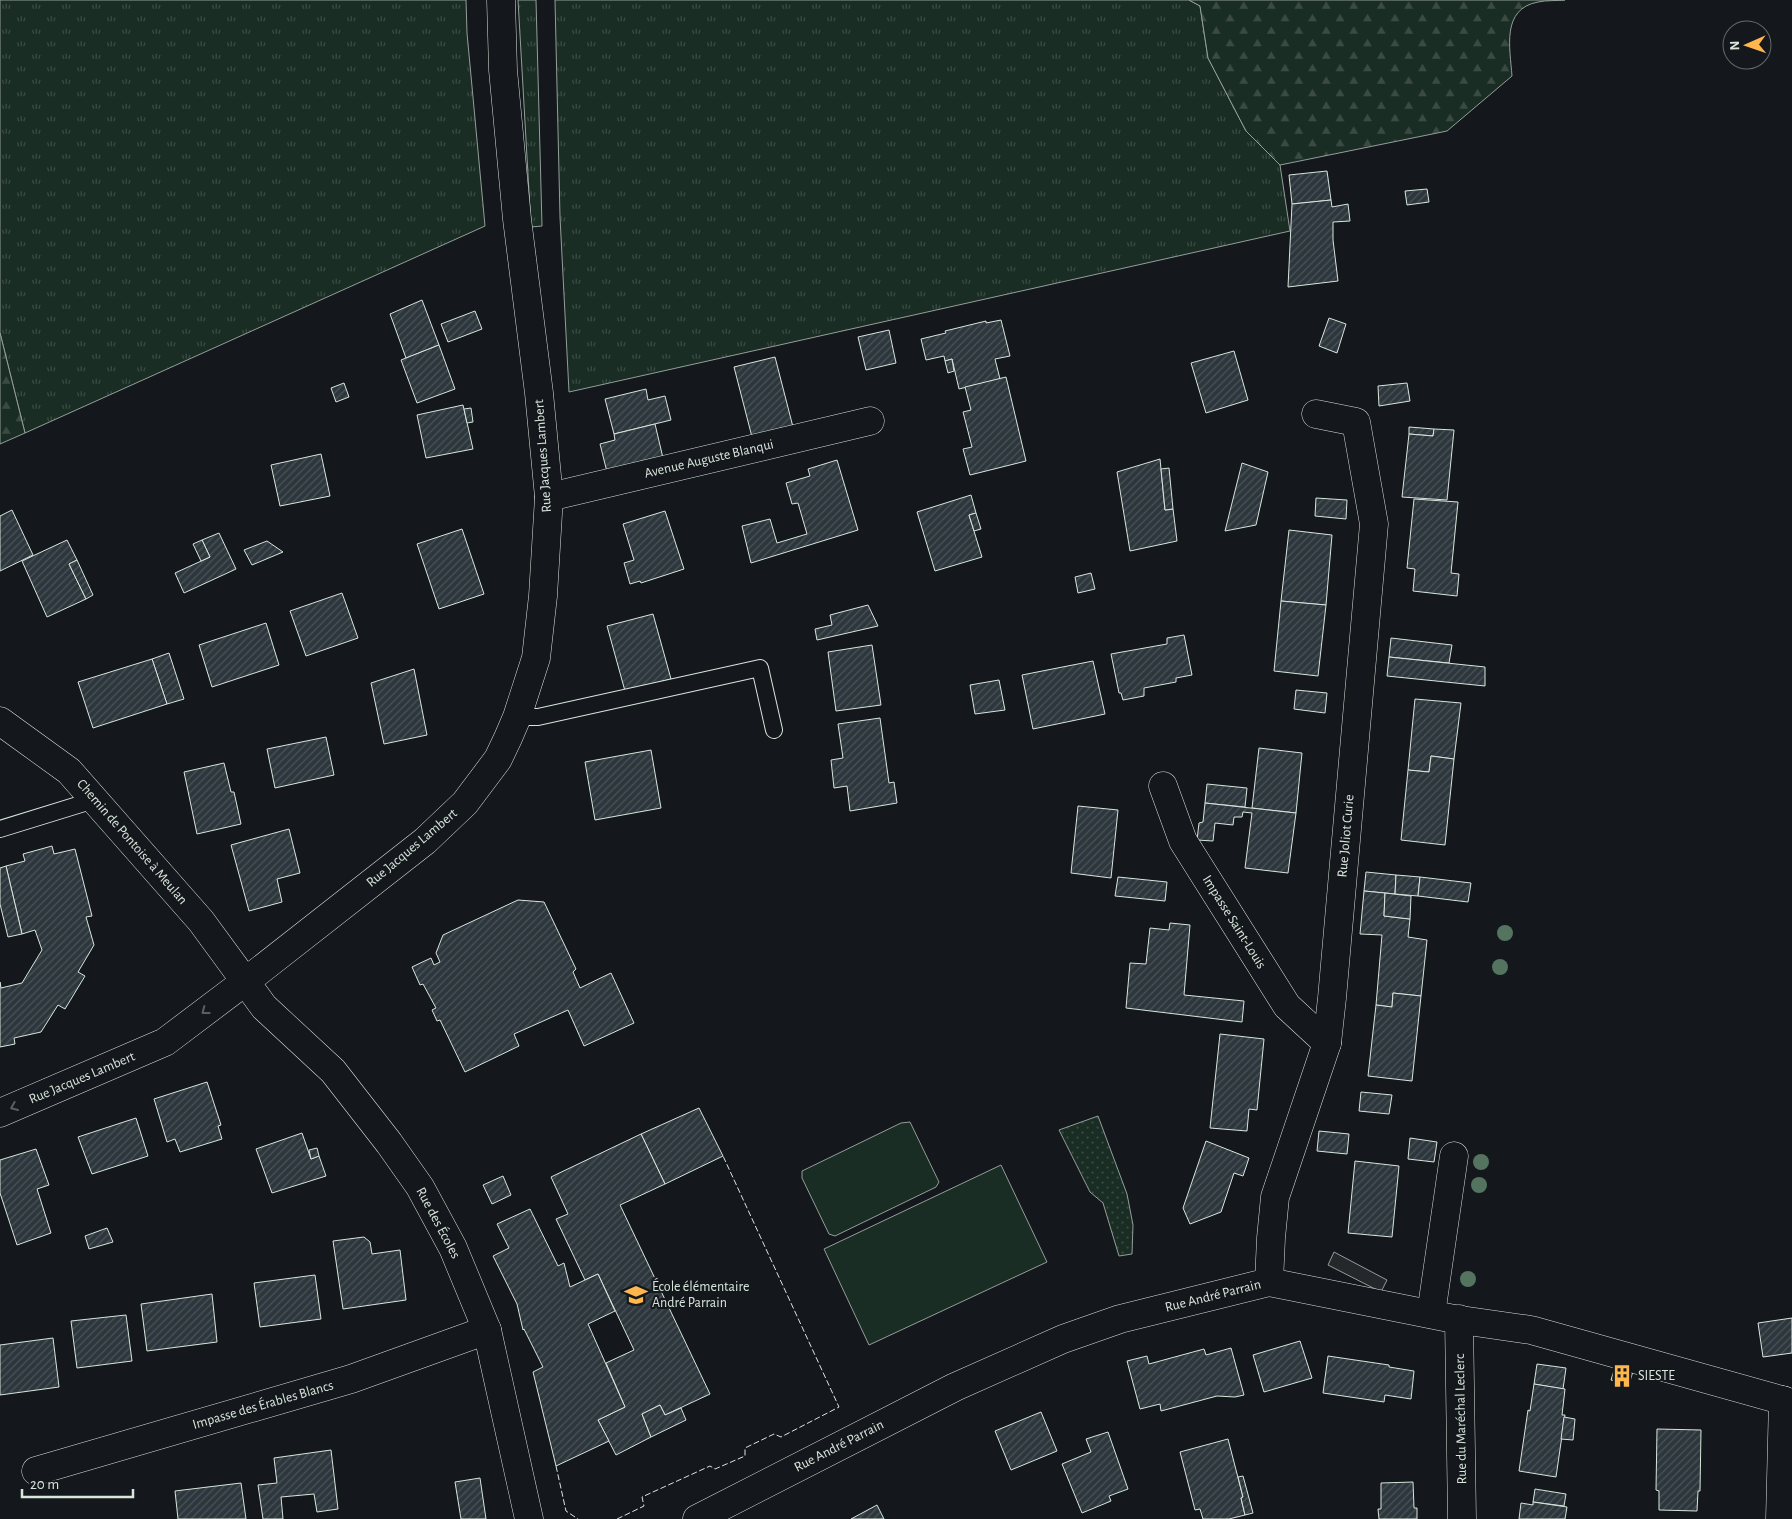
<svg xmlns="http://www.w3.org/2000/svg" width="1792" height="1519" viewBox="0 0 1792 1519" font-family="'Alegreya Sans',sans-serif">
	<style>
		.grass { fill: url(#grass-tufts); stroke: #939e99 }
		.forest { fill: url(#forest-firs); stroke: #939e99 }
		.park { fill: url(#park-dots); stroke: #939e99 }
		.pitch { fill: #1a2d24; stroke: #939e99 }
		.parking { fill: #24282b; stroke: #939e99 }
		.building { fill: url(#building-hatch); stroke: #d8e6dc }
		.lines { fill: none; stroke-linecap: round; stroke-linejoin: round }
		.lane-casing { stroke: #d8e6dc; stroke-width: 18 }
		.street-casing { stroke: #d8e6dc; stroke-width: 29 }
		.secondary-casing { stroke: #d8e6dc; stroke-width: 29 }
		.lane { stroke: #14181c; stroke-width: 16 }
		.street { stroke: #14181c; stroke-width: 28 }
		.secondary { stroke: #14181c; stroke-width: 28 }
		.fence { stroke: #d8e6dc; stroke-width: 1; stroke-dasharray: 6 2.5; stroke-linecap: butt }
		.tree { fill: #55745f }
		.oneway { stroke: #59605f }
		.labels { text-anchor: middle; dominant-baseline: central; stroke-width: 4; stroke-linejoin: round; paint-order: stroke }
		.street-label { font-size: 14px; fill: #d8e6dc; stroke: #14181c }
		.poi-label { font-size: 14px; fill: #d8e6dc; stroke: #14181c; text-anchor: start }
	</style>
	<defs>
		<pattern id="grass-tufts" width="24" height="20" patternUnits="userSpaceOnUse" patternTransform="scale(1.25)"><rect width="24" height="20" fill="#1a2d24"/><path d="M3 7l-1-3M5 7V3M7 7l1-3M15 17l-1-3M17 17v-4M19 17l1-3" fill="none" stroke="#3b4b43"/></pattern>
		<pattern id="forest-firs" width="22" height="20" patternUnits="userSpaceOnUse" patternTransform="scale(1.25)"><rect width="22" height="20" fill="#1a2d24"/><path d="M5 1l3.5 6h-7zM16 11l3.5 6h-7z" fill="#3b4b43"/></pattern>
		<pattern id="park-dots" width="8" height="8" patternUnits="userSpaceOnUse" patternTransform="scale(1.25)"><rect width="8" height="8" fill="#1a2d24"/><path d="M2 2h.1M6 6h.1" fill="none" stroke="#3b4b43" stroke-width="1.8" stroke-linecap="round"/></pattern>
		<pattern id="building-hatch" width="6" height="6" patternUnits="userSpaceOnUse" patternTransform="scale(1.25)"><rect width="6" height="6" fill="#2c363c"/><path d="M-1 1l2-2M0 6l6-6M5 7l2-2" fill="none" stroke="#4a5358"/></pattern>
	</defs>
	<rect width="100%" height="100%" fill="#14181c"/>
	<g class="grass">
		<path d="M0,0H466L467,33L485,226L25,433L0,333Z"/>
		<path d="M518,0H536L542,226L531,227Z"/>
		<path d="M555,0H1189L1200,6L1208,58L1246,131L1280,165L1290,231L569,392L560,217Z"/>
	</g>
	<g class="forest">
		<path d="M1189,0H1565C1556,1 1547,0 1538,2C1501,9 1510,48 1512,76L1447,131L1280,165L1246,131L1208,58L1200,6Z"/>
		<path d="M0,333L25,433L0,444Z"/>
	</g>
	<path class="park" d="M1098,1116L1127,1194L1133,1225L1132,1254L1119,1256L1103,1203L1090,1192L1059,1130Z"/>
	<g class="pitch">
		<path d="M910,1122L939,1182L936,1187L835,1236L829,1234L802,1178V1171L901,1123Z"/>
		<path d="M1001,1165L1047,1262L869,1345L824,1249Z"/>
	</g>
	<path class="parking" d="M1334,1252L1387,1280L1381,1292L1328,1265Z"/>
	<g class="building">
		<path d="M1327,171L1331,200L1292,204L1289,175Z"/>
		<path d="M1427,189L1429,202L1407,205L1405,191Z"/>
		<path d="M1331,200L1332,207L1348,204L1350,221L1333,222V240L1338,281L1288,287L1292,204Z"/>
		<path d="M422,300L439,345L406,358L390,314Z"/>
		<path d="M475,311L482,329L448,342L441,324Z"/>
		<path d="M1329,318L1346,324L1337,353L1319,346Z"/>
		<path d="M1001,320L1010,356L995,359L1000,379L959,389L952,359L945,361L944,356L926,360L921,339L946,333L945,331L986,321V323Z"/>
		<path d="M889,330L896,363L866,370L858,337Z"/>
		<path d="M439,345L455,389L417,403L401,360Z"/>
		<path d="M1234,351L1248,400L1206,413L1191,363Z"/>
		<path d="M775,357L793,427L752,437L734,367Z"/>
		<path d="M952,359L954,371L948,373L945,361Z"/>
		<path d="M1006,377L1026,461L970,475L963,449L972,447L963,412L971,410L965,387Z"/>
		<path d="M344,383L349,397L336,402L331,388Z"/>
		<path d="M1407,383L1410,401L1379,406L1378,386Z"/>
		<path d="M646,389L648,400L665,396L671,420L614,434L605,399Z"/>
		<path d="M463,405L473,449L426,458L417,415Z"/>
		<path d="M471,408L473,422L467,423L464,409Z"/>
		<path d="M655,424L663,458L607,472L600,444L615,440L614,434Z"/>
		<path d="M1409,427L1434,429L1433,436L1409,434Z"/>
		<path d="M1434,429L1454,430L1447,500L1402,497L1409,434L1433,436Z"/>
		<path d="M321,454L330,496L280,506L271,465Z"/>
		<path d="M1160,459L1165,510L1173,509L1177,541L1130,551L1117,472Z"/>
		<path d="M837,460L858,530L751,563L742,526L770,519L777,543L807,534L798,503L792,504L786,483L810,476L808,469Z"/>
		<path d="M1242,463L1268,472L1256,525L1225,531Z"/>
		<path d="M1169,468L1173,509L1165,510L1161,469Z"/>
		<path d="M971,495L976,513L969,515L982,557L935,571L917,512Z"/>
		<path d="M1316,498L1347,500L1346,519L1315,516Z"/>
		<path d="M1414,499L1458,502L1451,573L1459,574L1457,596L1413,591L1415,569L1407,568Z"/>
		<path d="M12,510L33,555L0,571V516Z"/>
		<path d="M665,511L684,569L641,583L640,581L630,584L624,563L634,560L623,524Z"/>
		<path d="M976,513L981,529L974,531L969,515Z"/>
		<path d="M462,529L484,594L439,609L417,544Z"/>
		<path d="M1289,530L1332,535L1326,605L1281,601Z"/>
		<path d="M219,533L236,569L184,593L175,573L210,557L202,540Z"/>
		<path d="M67,540L77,560L69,564L86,599L47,617L22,561Z"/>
		<path d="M202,540L210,557L201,561L193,544Z"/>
		<path d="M267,541L283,552L252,565L244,550Z"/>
		<path d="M77,560L93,595L86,599L69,564Z"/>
		<path d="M1091,573L1095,589L1078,593L1075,577Z"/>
		<path d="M342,593L358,638L306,656L290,611Z"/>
		<path d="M1281,601L1326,605L1318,676L1274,671Z"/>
		<path d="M868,605L878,626L817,640L815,629L832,625L830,615Z"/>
		<path d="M653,614L671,679L625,691L607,626Z"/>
		<path d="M266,623L279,665L212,687L199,645Z"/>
		<path d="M1184,635L1192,675L1176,678V682L1144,688V696L1123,700L1121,693H1119L1111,654L1167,644V638Z"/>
		<path d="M1391,638L1452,645L1449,663L1389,657Z"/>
		<path d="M872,645L881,705L836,711L828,652Z"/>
		<path d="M169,653L184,699L167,704L152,659Z"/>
		<path d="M1389,657L1485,667V686L1387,676Z"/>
		<path d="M152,659L167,704L93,728L78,682Z"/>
		<path d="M1093,661L1105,714L1033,729L1022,675Z"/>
		<path d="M414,669L427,735L384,744L371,683Z"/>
		<path d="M999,680L1005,710L975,714L970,685Z"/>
		<path d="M1296,690L1327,693L1325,713L1294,709Z"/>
		<path d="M1415,699L1461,703L1454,759L1431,756L1429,772L1408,770Z"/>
		<path d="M880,718L889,783L894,782L897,803L850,811L847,786L834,788L831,760L843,758L838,724Z"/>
		<path d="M326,737L334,775L275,788L267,749Z"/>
		<path d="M1259,748L1302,753L1296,813L1252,808Z"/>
		<path d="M651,750L661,808L595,820L585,762Z"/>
		<path d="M1431,756L1454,759L1445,845L1401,840L1408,770L1429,772Z"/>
		<path d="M224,763L231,792H234L241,824L197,834L184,772Z"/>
		<path d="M1207,784L1247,788L1245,807L1205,803Z"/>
		<path d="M1205,803L1296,813L1288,873L1245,868L1252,813L1243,812L1242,817H1234L1233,825L1215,823L1213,841L1197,840L1199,823L1203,822Z"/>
		<path d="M1078,806L1118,810L1111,878L1071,873Z"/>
		<path d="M289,829L300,873L277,879L282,902L249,911L231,845Z"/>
		<path d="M52,846L54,854L75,849L92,916L86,917L94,945L78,972L85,976L65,1009L58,1005L41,1032L14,1038L15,1044L0,1047V982L1,988L22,983L42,950L35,930L22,934L6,866L25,861L23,854Z"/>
		<path d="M6,866L22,934L8,937L0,904V868Z"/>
		<path d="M1366,872L1396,875L1395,894L1364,891Z"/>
		<path d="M1396,875L1420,877L1418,896L1395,894Z"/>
		<path d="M1118,877L1167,882L1165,901L1115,896Z"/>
		<path d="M1420,877L1471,883L1468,902L1418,896Z"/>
		<path d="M1364,891L1385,893L1384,916L1410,919L1408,937L1427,940L1421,996L1393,993L1392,1007L1376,1005L1382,935L1360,934Z"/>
		<path d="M1385,893L1411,896L1410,919L1384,916Z"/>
		<path d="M518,900L544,902L576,969L573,972L580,988L611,973L634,1023L584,1046L568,1010L514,1034L519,1046L465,1072L440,1020L437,1021L432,1010L436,1008L423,984L420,985L412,967L431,958L434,965L440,962L436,953L443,935Z"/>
		<path d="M1170,923L1190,925L1184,995L1244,1001L1242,1022L1126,1008L1130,963L1146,964L1150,928L1169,930Z"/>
		<path d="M1393,993L1421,996L1412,1081L1368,1076L1376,1005L1392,1007Z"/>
		<path d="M1220,1034L1264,1039L1257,1110L1249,1109L1247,1131L1210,1128Z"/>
		<path d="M207,1082L221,1125L218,1126L222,1139L180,1152L175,1139L167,1142L154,1099Z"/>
		<path d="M1361,1092L1392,1095L1389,1114L1359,1111Z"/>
		<path d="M699,1108L723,1156L665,1184L641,1134Z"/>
		<path d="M136,1118L148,1156L92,1174L78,1137Z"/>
		<path d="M1319,1131L1349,1134L1347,1154L1317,1151Z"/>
		<path d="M302,1133L311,1159L319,1156L326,1176L272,1193L256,1149Z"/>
		<path d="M641,1134L665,1184L620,1205L710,1394L665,1415L660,1405L642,1414L651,1437L616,1455L598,1420L625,1407L606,1363L634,1350L598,1274L585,1280L556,1219L568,1214L551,1177Z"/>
		<path d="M1410,1138L1437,1142L1434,1162L1408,1159Z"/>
		<path d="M1206,1141L1249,1158L1243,1176L1234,1173L1221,1212L1190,1224L1183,1208Z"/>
		<path d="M317,1148L319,1156L311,1159L309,1150Z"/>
		<path d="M36,1149L49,1185L37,1189L51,1233L17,1245L0,1193V1160Z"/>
		<path d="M1355,1161L1399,1166L1392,1237L1348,1233Z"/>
		<path d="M503,1176L511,1195L492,1204L483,1185Z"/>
		<path d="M530,1209L558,1266L564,1263L570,1287L598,1274L615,1311L588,1324L625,1407L598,1420L609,1441L556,1466L533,1372L543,1367L524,1329L523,1330L517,1304L493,1256L509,1248L497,1224Z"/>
		<path d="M107,1228L113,1242L89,1249L85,1236Z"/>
		<path d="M364,1237L370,1242L372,1254L400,1250L406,1300L343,1309L333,1241Z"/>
		<path d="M315,1275L321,1319L260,1327L254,1283Z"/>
		<path d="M212,1294L217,1342L147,1351L141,1304Z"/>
		<path d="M126,1315L132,1361L77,1368L71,1321Z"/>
		<path d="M1792,1318V1353L1763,1357L1758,1323Z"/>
		<path d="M53,1338L59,1387L0,1395V1345Z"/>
		<path d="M1300,1341L1312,1378L1264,1392L1253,1355Z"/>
		<path d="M1231,1348L1244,1395L1235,1397L1217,1396L1161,1411L1160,1404L1140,1409L1127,1361L1147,1356L1149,1364L1204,1349L1206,1355Z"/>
		<path d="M1328,1356L1389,1365V1367L1414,1371L1411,1399L1385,1395L1384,1402L1323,1393Z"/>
		<path d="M1537,1364L1566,1368L1563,1389L1534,1384Z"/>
		<path d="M1615,1367L1633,1371L1629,1385L1611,1380Z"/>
		<path d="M1534,1384L1565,1389L1562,1415H1565L1556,1477L1519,1471L1528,1410L1530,1411Z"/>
		<path d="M660,1405L665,1415L681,1408L686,1420L651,1437L642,1414Z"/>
		<path d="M1041,1412L1057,1451L1011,1470L995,1431Z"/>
		<path d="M1564,1417L1575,1419L1573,1440L1561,1439Z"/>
		<path d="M1657,1429L1701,1430L1700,1491H1698L1697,1511L1659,1510V1491L1656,1490Z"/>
		<path d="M1108,1432L1128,1489L1109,1496L1111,1501L1082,1513L1062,1464L1091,1452L1086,1439Z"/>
		<path d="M1228,1439L1243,1497L1241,1498L1245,1515L1229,1519H1203L1200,1509L1195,1510L1180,1452Z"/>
		<path d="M331,1450L338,1509L317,1512L314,1494L281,1497L283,1519H263L258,1485L277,1483L274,1458Z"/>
		<path d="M1243,1476L1253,1513L1245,1515L1241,1498L1243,1497L1238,1477Z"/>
		<path d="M480,1478L486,1519H461L455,1482Z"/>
		<path d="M1413,1482L1414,1508H1417V1519H1379L1378,1509H1381V1483Z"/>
		<path d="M241,1483L246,1519H178L175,1491Z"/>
		<path d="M1535,1489L1566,1494L1564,1506L1533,1502Z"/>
		<path d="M1533,1502L1567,1507L1565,1519H1519L1521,1503L1533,1505Z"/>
		<path d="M877,1505L884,1519H851Z"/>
	</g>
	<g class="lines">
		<defs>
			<g id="lane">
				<path d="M517,717H538L760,668L774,730"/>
				<path d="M0,829L94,800"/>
			</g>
			<g id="street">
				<path d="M549,497L870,421"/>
				<path d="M0,721L69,771L201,921L264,1007L333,1071L389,1143L420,1187L453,1248L487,1330L529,1519"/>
				<path d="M1163,786L1183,841L1287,1006L1327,1043"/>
				<path d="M1269,1282L1271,1238L1275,1197L1327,1043L1332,998L1374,524L1356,422L1316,414"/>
				<path d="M1431,1314L1454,1156"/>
				<path d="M1459,1319L1462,1519"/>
				<path d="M36,1471L351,1379L487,1330"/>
				<path d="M697,1519L955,1387L1063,1339L1120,1319L1269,1282L1454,1319L1531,1330L1792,1403"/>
				<path d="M1780,1519L1783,1400"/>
			</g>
			<path id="secondary" d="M0,1113L165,1042L259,971L425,841L465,803L498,759L508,738L517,717L536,658L543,596L549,497L539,393L517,219L503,70L501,0"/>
		</defs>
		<use href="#lane" class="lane-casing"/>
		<use href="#street" class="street-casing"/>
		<use href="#secondary" class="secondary-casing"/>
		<use href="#lane" class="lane"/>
		<use href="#street" class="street"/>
		<use href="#secondary" class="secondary"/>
		<g class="fence">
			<path d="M556,1466L566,1511L578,1519"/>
			<path d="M617,1519L644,1506L642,1497L710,1466L715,1469L745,1456V1448L774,1434L781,1437L839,1407L723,1156"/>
		</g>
	</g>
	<g class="tree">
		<circle cx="1505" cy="933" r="8"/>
		<circle cx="1500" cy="967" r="8"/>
		<circle cx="1481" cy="1162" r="8"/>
		<circle cx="1479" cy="1185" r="8"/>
		<circle cx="1468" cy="1279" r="8"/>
	</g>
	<defs><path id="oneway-chevron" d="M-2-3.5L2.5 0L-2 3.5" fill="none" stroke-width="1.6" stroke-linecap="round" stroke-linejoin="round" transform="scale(1.25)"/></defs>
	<g class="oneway">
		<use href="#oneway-chevron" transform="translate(205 1011) rotate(143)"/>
		<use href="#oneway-chevron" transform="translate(14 1107) rotate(157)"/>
	</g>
	<defs>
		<symbol id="school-bare" viewBox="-9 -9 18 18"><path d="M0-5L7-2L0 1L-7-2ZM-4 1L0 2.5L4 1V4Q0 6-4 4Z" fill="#ffb74d" stroke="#14181c" stroke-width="2.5" paint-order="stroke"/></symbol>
		<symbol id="building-bare" viewBox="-9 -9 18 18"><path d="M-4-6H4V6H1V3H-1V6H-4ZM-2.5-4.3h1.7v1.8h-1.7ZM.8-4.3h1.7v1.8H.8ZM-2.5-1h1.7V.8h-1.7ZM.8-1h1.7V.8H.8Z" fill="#ffb74d" stroke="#14181c" stroke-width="2.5" paint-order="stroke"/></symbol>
	</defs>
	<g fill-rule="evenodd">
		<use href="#school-bare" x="620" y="1279" width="32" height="32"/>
		<use href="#building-bare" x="1606" y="1360" width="32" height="32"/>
	</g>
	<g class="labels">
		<g class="street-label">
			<text transform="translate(543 456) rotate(-94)">Rue Jacques Lambert</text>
			<text transform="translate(709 459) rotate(-13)">Avenue Auguste Blanqui</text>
			<text transform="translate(1346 836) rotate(-85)">Rue Joliot Curie</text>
			<text transform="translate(132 842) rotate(49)">Chemin de Pontoise à Meulan</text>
			<text transform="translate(412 848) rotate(-40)">Rue Jacques Lambert</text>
			<text transform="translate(1234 922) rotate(58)">Impasse Saint-Louis</text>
			<text transform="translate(82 1078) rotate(-23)">Rue Jacques Lambert</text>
			<text transform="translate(438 1223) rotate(62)">Rue des Écoles</text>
			<text transform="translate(1213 1296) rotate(-14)">Rue André Parrain</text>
			<text transform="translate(263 1405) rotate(-16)">Impasse des Érables Blancs</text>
			<text transform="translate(1461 1419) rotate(-91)">Rue du Maréchal Leclerc</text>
			<text transform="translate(839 1446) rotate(-27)">Rue André Parrain</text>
		</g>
		<g class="poi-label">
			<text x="652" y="1287">École élémentaire<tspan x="652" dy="16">André Parrain</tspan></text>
			<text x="1638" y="1376">SIESTE</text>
		</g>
	</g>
	<g transform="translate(1747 45) rotate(268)"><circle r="24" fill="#14181c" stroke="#626a69"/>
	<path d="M0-4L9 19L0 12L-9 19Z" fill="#ffb74d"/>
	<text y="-8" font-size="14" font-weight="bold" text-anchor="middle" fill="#d8e6dc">N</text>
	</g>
	<path d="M22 1489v8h111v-8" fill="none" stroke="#d8e6dc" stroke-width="2.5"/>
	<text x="30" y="1489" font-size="15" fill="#d8e6dc" stroke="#14181c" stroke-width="4" paint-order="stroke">20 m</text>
</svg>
